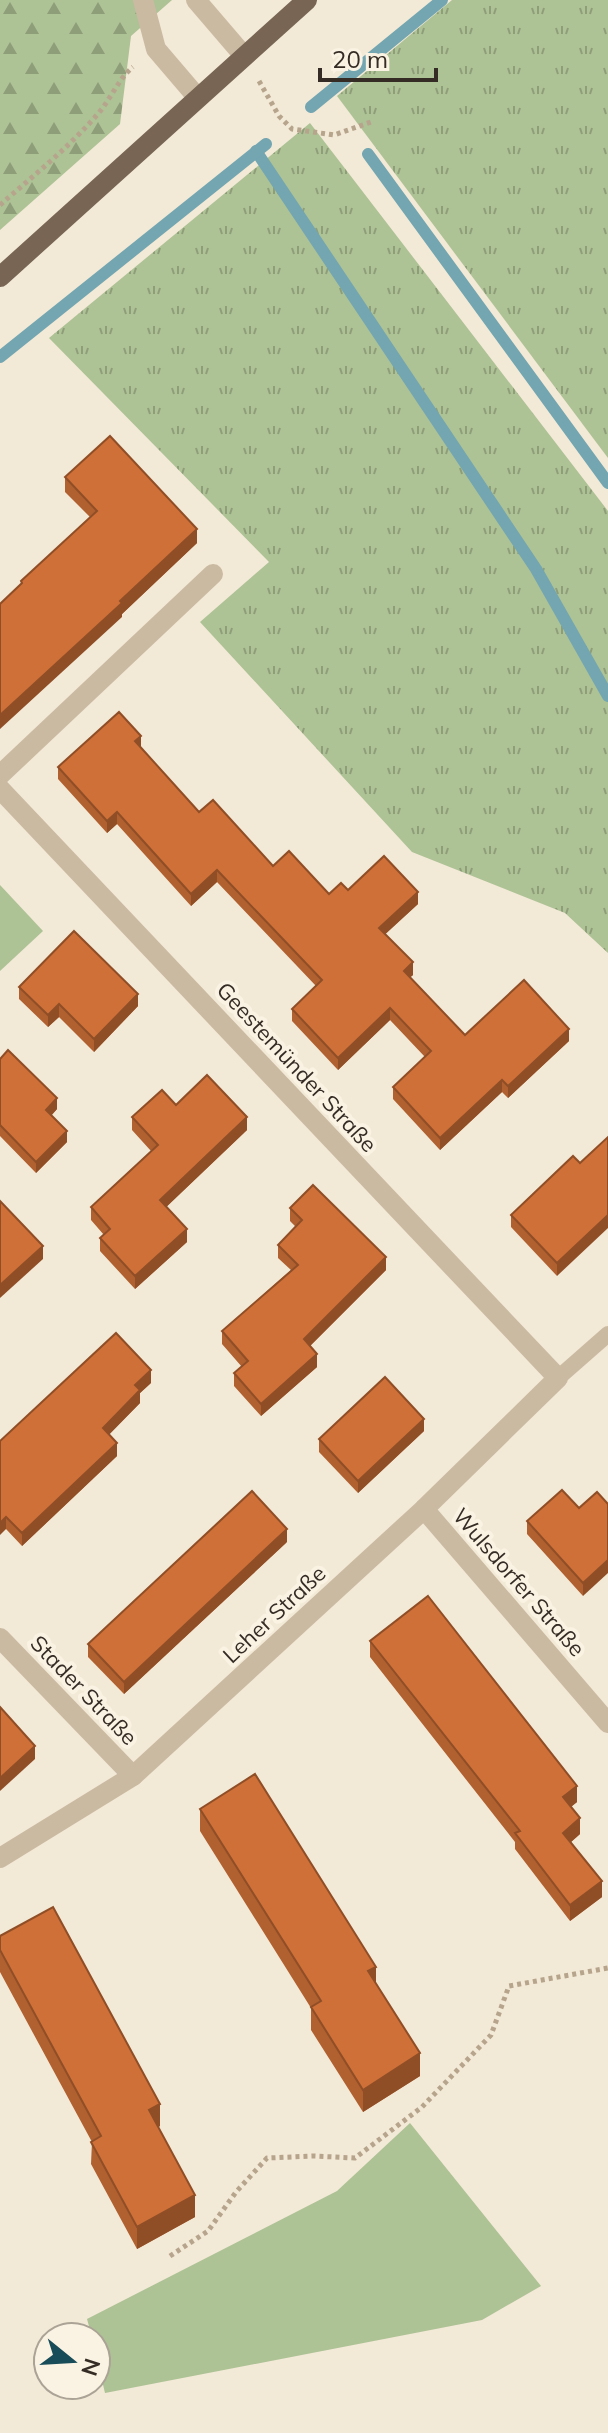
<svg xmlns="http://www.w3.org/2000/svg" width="608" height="2433" viewBox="0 0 608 2433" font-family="Mulish,sans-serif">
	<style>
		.grass { fill: url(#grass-tufts) }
		.forest { fill: url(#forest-firs) }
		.green { fill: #adc295 }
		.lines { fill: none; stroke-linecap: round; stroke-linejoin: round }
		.stream { stroke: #73a6b1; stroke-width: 12 }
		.path { stroke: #b7a48c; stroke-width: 5; stroke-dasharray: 4 4; stroke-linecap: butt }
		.service { stroke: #cbbaa2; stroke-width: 16 }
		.minor { stroke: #cbbaa2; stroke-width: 20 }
		.primary { stroke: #786554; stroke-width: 20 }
		.wall { fill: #b16030 }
		.shaded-wall { fill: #904e27 }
		.building { fill: #ce7038; stroke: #904e27; stroke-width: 2 }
		.labels { text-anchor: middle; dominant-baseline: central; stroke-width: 8; stroke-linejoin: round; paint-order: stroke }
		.street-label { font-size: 22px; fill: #352c25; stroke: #faf2e2 }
	</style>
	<defs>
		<pattern id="grass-tufts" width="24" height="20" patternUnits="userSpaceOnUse" patternTransform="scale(2)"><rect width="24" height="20" fill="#adc295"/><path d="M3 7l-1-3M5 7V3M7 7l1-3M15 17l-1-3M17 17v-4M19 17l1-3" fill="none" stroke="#8e9e79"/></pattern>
		<pattern id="forest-firs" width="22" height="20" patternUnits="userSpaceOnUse" patternTransform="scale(2)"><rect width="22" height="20" fill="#adc295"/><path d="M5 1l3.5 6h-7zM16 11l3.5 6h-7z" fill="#8e9e79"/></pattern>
	</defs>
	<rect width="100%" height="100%" fill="#f2e9d6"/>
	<g class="grass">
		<path d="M452,0H608V458L337,96Z"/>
		<path d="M310,123L608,511V953L565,913L412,852L200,622L269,562L49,338Z"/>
	</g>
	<path class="forest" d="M0,0H172L131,36L120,124L0,230Z"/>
	<g class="green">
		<path d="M0,885L43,931L0,971Z"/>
		<path d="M410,2123L541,2286L482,2320L105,2393L96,2355V2337H92L87,2319L337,2191Z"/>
	</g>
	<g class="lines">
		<g class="stream">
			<path d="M311,107L442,0"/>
			<path d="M256,151L536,569L608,696"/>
			<path d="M368,154L608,483"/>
			<path d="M0,357L266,144"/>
		</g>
		<g class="path">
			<path d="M259,81L279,116L292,129L334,135L374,121"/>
			<path d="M0,205C33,176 67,149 96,116C110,101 118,79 133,67"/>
			<path d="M170,2256L208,2231L236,2192L267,2158L314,2156L355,2158L422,2107L491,2035L509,1986L608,1968"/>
		</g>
		<path class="service" d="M558,1378L608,1334"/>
		<g class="minor">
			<path d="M143,0L156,49L197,97"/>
			<path d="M196,0L244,56"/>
			<path d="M0,775L213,574"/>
			<path d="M0,789L558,1378L424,1509L133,1776L0,1858"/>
			<path d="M424,1509L608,1723"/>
			<path d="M0,1638L133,1776"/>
		</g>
		<path class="primary" d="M0,277L307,0"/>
	</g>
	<g class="wall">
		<path d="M65,477L197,543L122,614V617L21,585V581L90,517L65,492Z"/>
		<path d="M141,748L199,812L273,866L329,894L348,890L418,904L385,934L413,975L410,977L465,1035L569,1041L508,1098L502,1092L440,1150L393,1099V1087L425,1057L390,1020L338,1070L292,1021V1009L316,986L217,882L191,906L117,824L107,833L58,779V767Z"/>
		<path d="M19,987L138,1006L94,1052L59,1017L48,1027L19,999Z"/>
		<path d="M0,1059L57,1109L51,1116L67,1142L36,1173L0,1136Z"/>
		<path d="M176,1105L247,1130L166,1207L187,1242L135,1289L100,1251V1238L104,1235L91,1220V1207L151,1151L132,1130V1117Z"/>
		<path d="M573,1156L557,1276L511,1227V1215Z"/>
		<path d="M290,1208L386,1270L310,1346L317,1367L261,1416L234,1386V1373L242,1367L222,1344V1331L291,1270L278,1258V1245L296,1227L290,1221Z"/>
		<path d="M151,1383L140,1393V1403L109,1434L117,1456L22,1546L6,1529L0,1441Z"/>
		<path d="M424,1431L358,1493L319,1452V1439Z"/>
		<path d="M597,1492L583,1596L527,1534V1521L579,1508Z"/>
		<path d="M287,1542L124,1694L88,1657V1644Z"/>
		<path d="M370,1641L577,1802L571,1807L580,1834L571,1842L602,1897L570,1921L515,1849V1842L370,1657Z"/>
		<path d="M200,1809L376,1984L420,2076L363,2112L311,2030V2008L200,1831Z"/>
		<path d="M0,1936L160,2126L158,2127L195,2217L137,2249L91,2164L92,2142L0,1972Z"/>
	</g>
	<g class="shaded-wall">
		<path d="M197,529V543L122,614V617L0,729V715Z"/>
		<path d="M141,736V748L135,741Z"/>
		<path d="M117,812V824L107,833V821Z"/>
		<path d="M217,870V882L191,906V894Z"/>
		<path d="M418,892V904L379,940V928Z"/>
		<path d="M413,962V975L404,983V971Z"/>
		<path d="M138,994V1006L94,1052V1039Z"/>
		<path d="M59,1004V1017L48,1027V1015Z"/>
		<path d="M390,1008V1020L338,1070V1058Z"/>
		<path d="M569,1029V1041L508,1098V1086Z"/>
		<path d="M502,1080V1092L440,1150V1138Z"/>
		<path d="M57,1098V1109L46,1121V1110Z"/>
		<path d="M247,1117V1130L160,1213V1200Z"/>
		<path d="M67,1131V1142L36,1173V1162Z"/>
		<path d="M608,1215V1228L557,1276V1263Z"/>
		<path d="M187,1229V1242L135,1289V1276Z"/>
		<path d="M43,1246V1259L0,1298V1285Z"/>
		<path d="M386,1257V1270L304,1352V1339Z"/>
		<path d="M317,1354V1367L261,1416V1404Z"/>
		<path d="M151,1370V1383L140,1393V1403L103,1441V1428L135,1385Z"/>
		<path d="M424,1419V1431L358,1493V1481Z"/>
		<path d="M117,1443V1456L22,1546V1533Z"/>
		<path d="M6,1517V1529L0,1535V1523Z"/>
		<path d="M287,1529V1542L124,1694V1682Z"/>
		<path d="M608,1560V1573L583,1596V1583Z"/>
		<path d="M35,1746V1759L0,1791V1778Z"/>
		<path d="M577,1786V1802L563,1813V1797Z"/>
		<path d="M580,1818V1834L563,1849V1833Z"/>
		<path d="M602,1881V1897L570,1921V1905Z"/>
		<path d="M376,1967V1989L368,1971Z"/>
		<path d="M420,2053V2076L363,2112V2090Z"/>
		<path d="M160,2104V2126L149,2133V2110Z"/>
		<path d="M195,2195V2217L137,2249V2227Z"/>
	</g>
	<g class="building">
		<path d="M110,436L197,529L120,601L122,603L0,715V604L22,583L21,581L97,511L65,477Z"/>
		<path d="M119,712L141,736L135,741L199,812L213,800L273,866L289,851L329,894L341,883L348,890L384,856L418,892L379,928L413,962L404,971L465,1035L524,980L569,1029L508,1086L502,1080L440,1138L393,1087L431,1051L390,1008L338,1058L292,1009L322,980L217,870L191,894L117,812L107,821L58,767Z"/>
		<path d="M74,931L138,994L94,1039L59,1004L48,1015L19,987Z"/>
		<path d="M8,1050L57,1098L46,1110L67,1131L36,1162L0,1125V1059Z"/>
		<path d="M207,1075L247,1117L160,1200L187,1229L135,1276L100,1238L110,1229L91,1207L158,1145L132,1117L162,1090L176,1105Z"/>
		<path d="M608,1137V1215L557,1263L511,1215L573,1156L580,1163Z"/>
		<path d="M313,1185L386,1257L304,1339L317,1354L261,1404L234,1373L248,1361L222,1331L298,1265L278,1245L302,1220L290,1208Z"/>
		<path d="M0,1201L43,1246L0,1285Z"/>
		<path d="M116,1333L151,1370L135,1385L140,1390L103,1428L117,1443L22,1533L6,1517L0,1523V1441Z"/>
		<path d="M385,1377L424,1419L358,1481L319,1439Z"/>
		<path d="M562,1490L579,1508L597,1492L608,1504V1560L583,1583L527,1521Z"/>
		<path d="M252,1491L287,1529L124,1682L88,1644Z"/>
		<path d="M428,1596L577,1786L563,1797L580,1818L563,1833L602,1881L570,1905L515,1833L520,1831L370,1641Z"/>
		<path d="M0,1707L35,1746L0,1778Z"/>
		<path d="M255,1774L376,1967L368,1971L420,2053L363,2090L311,2007L321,2001L200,1809Z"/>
		<path d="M53,1907L160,2104L149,2110L195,2195L137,2227L91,2142L101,2136L0,1950V1936Z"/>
	</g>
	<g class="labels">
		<g class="street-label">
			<text transform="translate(297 1067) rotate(47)">Geestemünder Straße</text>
			<text transform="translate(519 1582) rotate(49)">Wulsdorfer Straße</text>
			<text transform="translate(274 1614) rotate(-43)">Leher Straße</text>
			<text transform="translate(84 1690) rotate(46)">Stader Straße</text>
		</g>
	</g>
	<g transform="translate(72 2361) rotate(108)"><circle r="38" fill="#faf2e2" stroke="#aba396" stroke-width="2"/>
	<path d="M0-6L14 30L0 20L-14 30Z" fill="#184c58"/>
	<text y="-12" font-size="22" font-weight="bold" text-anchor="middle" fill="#352c25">N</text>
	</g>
	<path d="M320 68v12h116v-12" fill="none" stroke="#352c25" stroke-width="4"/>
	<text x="332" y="68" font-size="24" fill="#352c25" stroke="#faf2e2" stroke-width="6" paint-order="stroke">20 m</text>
</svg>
